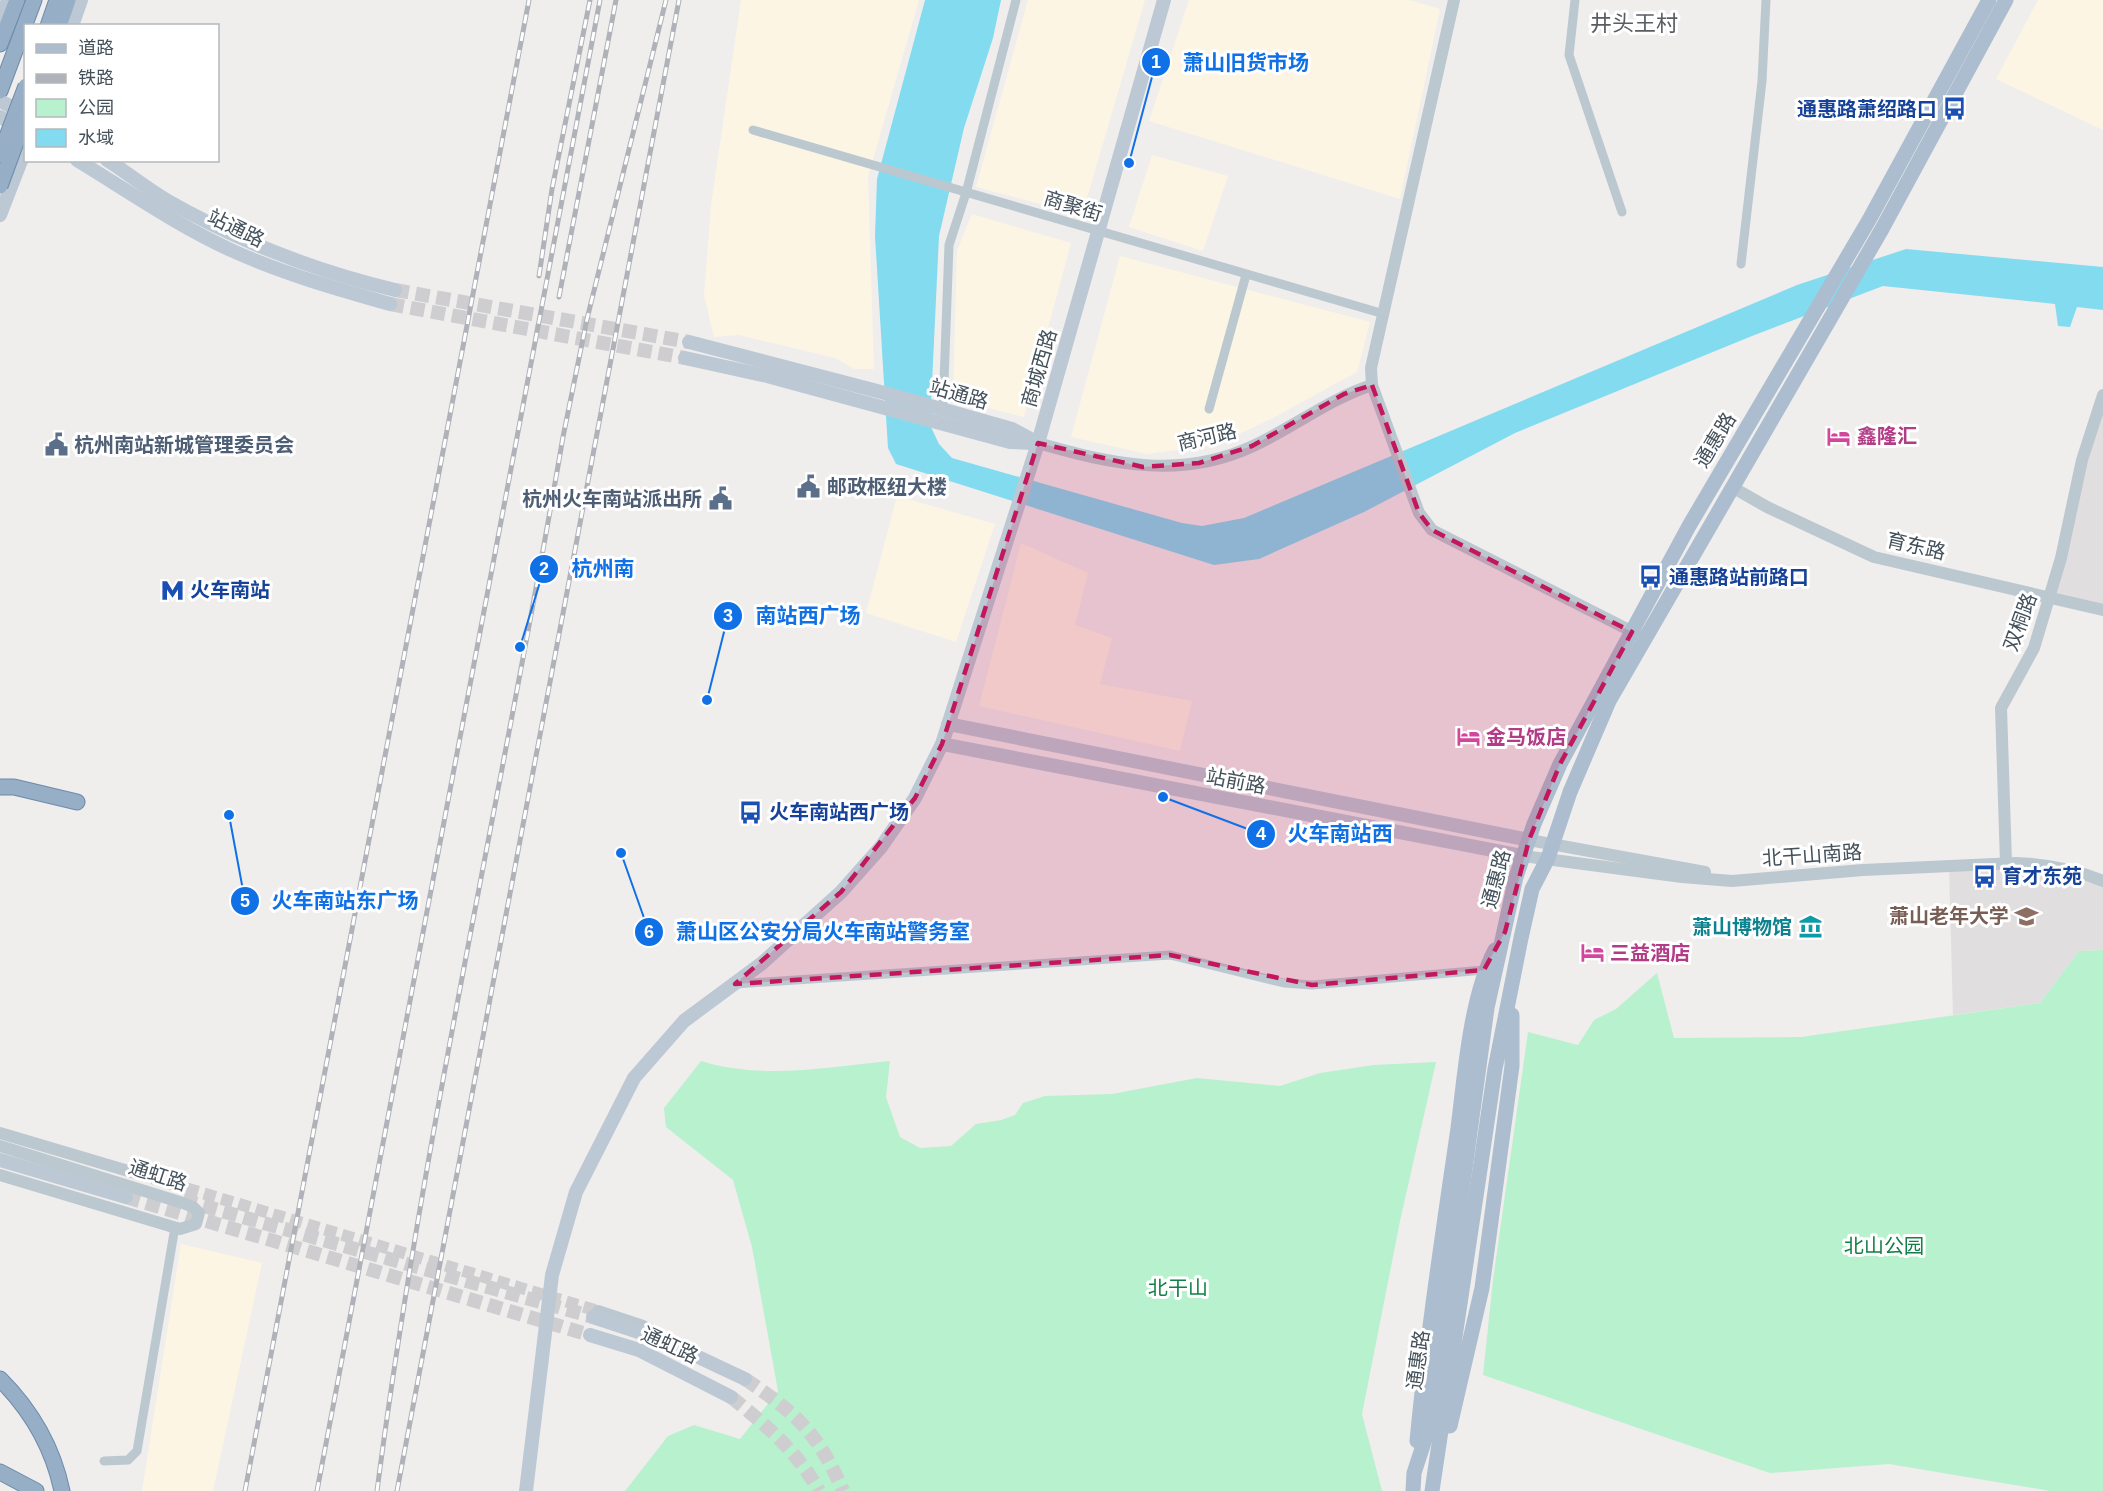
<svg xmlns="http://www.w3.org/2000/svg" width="2103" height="1491" viewBox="0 0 2103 1491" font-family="Helvetica,'Noto Sans SC',sans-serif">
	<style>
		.commercial { fill: #fcf5e4 }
		.education { fill: #e1dedf }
		.green { fill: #b8f1cd }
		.water { fill: #83dbf0 }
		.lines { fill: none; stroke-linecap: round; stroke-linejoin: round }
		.tertiary-tunnel { stroke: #ceced0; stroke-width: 12; stroke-dasharray: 12 6; stroke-linecap: butt }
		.secondary-tunnel { stroke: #ceced0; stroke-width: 14; stroke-dasharray: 14 7; stroke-linecap: butt }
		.trunk-casing { stroke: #6d8bab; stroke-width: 17 }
		.minor { stroke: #bcc8d0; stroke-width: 9 }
		.tertiary { stroke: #bcc8d0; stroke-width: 12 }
		.secondary { stroke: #bcc9d5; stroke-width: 14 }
		.primary { stroke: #abbdce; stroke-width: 15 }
		.trunk { stroke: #96aec6; stroke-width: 15 }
		.rail-casing { stroke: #afb2b8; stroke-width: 5 }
		.rail { stroke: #fff; stroke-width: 3; stroke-dasharray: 9; stroke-linecap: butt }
		.trunk-bridge-casing { stroke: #6d8bab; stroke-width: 17; stroke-linecap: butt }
		.trunk-bridge { stroke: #96aec6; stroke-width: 15 }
		.marked { fill: #c2185b; fill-opacity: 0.2; stroke: #c2185b; stroke-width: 4.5; stroke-dasharray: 12 8; stroke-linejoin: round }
		.labels { text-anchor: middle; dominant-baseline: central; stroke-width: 6; stroke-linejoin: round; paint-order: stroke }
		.transit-label { font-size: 20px; font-weight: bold; fill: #164399; stroke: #fff; text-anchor: start }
		.street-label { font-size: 20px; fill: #44515b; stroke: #fff }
		.hotel-label { font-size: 20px; font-weight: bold; fill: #b23c85; stroke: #fff; text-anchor: start }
		.service-label { font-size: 20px; font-weight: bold; fill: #4e5e75; stroke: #fff; text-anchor: start }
		.education-label { font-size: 20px; font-weight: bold; fill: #785e54; stroke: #fff; text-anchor: end }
		.culture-label { font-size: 20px; font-weight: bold; fill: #0d838f; stroke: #fff; text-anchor: end }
		.park-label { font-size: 20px; fill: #128047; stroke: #fff }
		.quarter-label { font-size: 22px; fill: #595d62; stroke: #fff }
		.leader { fill: none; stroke: #1071e7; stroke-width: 2 }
		.callout-dot { fill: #1071e7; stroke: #fff; stroke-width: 2 }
		.mark-label { font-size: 18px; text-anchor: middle; font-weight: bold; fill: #fff }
		.callout-label { font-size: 21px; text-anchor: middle; font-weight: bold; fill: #1071e7; stroke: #fff; stroke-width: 6; stroke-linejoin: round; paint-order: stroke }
	</style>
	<rect width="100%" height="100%" fill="#f0eded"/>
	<g class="commercial">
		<path d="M741,0H919L868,177L874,369H854L835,358L739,335L714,337L704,295L711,205Z"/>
		<path d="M1028,0H1145L1082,215L976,187Z"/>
		<path d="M1189,0H1409L1440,9L1400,199L1149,121Z"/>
		<path d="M2038,0H2103V130L1996,79Z"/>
		<path d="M1152,155L1228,176L1203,251L1129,227Z"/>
		<path d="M972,214L1071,243L1024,417L953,399L957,251Z"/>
		<path d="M1120,256L1370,322L1357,372L1273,418L1216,445L1147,454L1071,437Z"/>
		<path d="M897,496L995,524L956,642L866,613Z"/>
		<path d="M1021,543L1088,573L1075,625L1112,638L1100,684L1192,701L1180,751L979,706Z"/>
		<path d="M181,1244L262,1263L213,1491H142Z"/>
	</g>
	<g class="education">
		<path d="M2103,395V610L2050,596Z"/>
		<path d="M2041,863L2103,883V950L2079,951L2040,1003L1953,1015L1949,866Z"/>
	</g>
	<g class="green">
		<path d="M2103,950V1491H2051L1889,1464L1770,1473L1483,1375L1493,1280L1528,1032L1578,1045L1594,1020L1616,1009L1657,973L1674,1038L1801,1037L2040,1003L2079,951Z"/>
		<path d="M701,1061C761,1080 829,1067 890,1061L886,1097L900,1137L920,1148L951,1146L976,1124L1001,1120L1015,1115L1023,1103L1045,1096L1112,1094L1197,1078L1280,1086L1320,1073L1374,1065L1436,1062L1400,1221L1362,1414L1382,1491H625L668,1436L694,1425L740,1439L778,1391L752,1247L733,1180L666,1127L664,1108Z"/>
	</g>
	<path class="water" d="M925,0H1001L993,38L964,128L939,236L930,425L939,444L952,458L1182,523L1202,526L1244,518L1797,285L1906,249L2103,267V310L2077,307L2070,327L2058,326L2055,304L1883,286L1752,336L1515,433L1364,512L1259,559L1214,565L896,464L888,448L875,236L877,179Z"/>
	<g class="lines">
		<path class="tertiary-tunnel" d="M135,1173L598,1311"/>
		<g class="secondary-tunnel">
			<path d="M395,290L689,342"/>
			<path d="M390,304L685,358"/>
			<path d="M126,1197L590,1335"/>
			<path d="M183,1200L593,1317"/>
			<path d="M745,1379C797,1414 818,1433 843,1491"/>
			<path d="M731,1397C766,1425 797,1451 819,1491"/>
		</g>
		<defs>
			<g id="trunk">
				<path d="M48,26L57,0"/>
				<path d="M59,26L68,0"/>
				<path d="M0,44L17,0"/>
				<path d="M0,91L34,0"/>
				<path d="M0,787H14L77,802"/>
				<path d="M0,1379C31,1410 53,1448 62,1491"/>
				<path d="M0,1472L36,1491"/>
			</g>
		</defs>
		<use href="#trunk" class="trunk-casing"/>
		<g class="minor">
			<path d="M1575,0L1569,55L1622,212"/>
			<path d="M753,130L1384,314"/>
			<path d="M1741,264L1762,81L1766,0"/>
			<path d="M943,409L949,245L966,193L1016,0"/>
			<path d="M1209,409L1246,275"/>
			<path d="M735,984L1170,955L1284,983L1312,985L1484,970"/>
			<path d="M104,1461L128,1460L137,1451L175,1227"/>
		</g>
		<g class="tertiary">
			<path d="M1454,0L1371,368L1372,385L1419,513L1432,530L1639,635"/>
			<path d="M1038,443C1111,464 1181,480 1253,446C1294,427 1329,399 1372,385"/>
			<path d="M1732,487L1767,507L1874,557L2103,610"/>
			<path d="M1529,840L1705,872"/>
			<path d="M1523,856L1682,877L1732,881L1863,870L2016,863C2048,864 2074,869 2103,881"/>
			<path d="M2006,863L2001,708L2034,648L2061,558L2082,460L2103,395"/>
			<path d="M0,1133L135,1173"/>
			<path d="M0,1146L183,1203L193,1207L199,1213L196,1224L180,1229L0,1175"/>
			<path d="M598,1311L643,1326L660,1335"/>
		</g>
		<g class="secondary">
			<path d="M0,22L8,0"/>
			<path d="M72,26L81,0"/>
			<path d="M0,101L26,114"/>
			<path d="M0,117L22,128"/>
			<path d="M77,160C128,191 178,226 233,251C284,274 337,289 390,304"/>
			<path d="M107,160C128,173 147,189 168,201C240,242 315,271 395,290"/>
			<path d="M0,215L26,148"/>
			<path d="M689,342L881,392L1012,429L1038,443"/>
			<path d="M685,358L767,376L1010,442L1032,443"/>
			<path d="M948,724L1529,840"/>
			<path d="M942,744L1523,856"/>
			<path d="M0,1160L126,1197"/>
			<path d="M593,1317L660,1339L745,1379"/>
			<path d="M590,1335L639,1350L731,1397"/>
			<path d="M526,1491L552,1275L576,1192L634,1078L684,1021L761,964L841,892L881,847L915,798L942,744L1038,443L1164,0"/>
		</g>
		<g class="primary">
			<path d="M1450,1426L1482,1288L1512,1066V1015"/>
			<path d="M1417,1441C1427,1336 1443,1232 1458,1128C1465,1074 1470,998 1495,950"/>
			<path d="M1413,1491L1414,1473L1430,1424L1487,1008L1516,877L1534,824L1560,764L1689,526L1869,220L1989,0"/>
			<path d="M1432,1491L1495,1069L1521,938L1532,889L1548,858L1570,792L1609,701L1882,229L2006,0"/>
		</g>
		<use href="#trunk" class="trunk"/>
		<defs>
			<g id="rail">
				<path d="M539,276L552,189L590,0"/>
				<path d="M559,297L616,0"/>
				<path d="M245,1491L529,0"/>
				<path d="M317,1491L600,0"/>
				<path d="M377,1491C423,1137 503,789 563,437L587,319L666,0"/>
				<path d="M397,1491L679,0"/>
			</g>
		</defs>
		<use href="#rail" class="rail-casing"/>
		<use href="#rail" class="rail"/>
		<defs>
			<g id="trunk-bridge">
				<path d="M0,155L26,86"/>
				<path d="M0,186L26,115"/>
			</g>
		</defs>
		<use href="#trunk-bridge" class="trunk-bridge-casing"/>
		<use href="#trunk-bridge" class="trunk-bridge"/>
	</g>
	<path class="marked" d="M1372,385L1419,513L1432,530L1632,632L1560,764L1529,840L1505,932L1484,970L1312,985L1170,955L735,984L841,892L915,798L942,744L1038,443L1143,467L1199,463L1252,446L1344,394Z"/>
	<defs>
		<symbol id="bus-bare" viewBox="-9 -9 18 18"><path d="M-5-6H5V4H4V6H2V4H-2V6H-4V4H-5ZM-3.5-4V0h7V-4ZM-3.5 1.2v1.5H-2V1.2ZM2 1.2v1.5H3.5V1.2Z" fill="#1a4fb4" stroke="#fff" stroke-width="2.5" paint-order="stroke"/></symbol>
		<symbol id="hotel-bare" viewBox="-9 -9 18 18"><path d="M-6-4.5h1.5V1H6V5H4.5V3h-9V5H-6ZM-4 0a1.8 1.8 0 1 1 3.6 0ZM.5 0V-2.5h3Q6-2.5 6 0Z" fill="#d1479c" stroke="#fff" stroke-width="2.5" paint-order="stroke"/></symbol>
		<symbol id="civic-bare" viewBox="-9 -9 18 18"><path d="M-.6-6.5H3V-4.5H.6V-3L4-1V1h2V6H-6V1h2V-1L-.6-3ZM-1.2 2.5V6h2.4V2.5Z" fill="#5c6f8a" stroke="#fff" stroke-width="2.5" paint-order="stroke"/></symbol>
		<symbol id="metro-bare" viewBox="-9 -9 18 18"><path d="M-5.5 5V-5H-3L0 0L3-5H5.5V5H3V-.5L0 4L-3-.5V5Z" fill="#1a4fb4" stroke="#fff" stroke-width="2.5" paint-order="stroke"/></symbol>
		<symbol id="university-bare" viewBox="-9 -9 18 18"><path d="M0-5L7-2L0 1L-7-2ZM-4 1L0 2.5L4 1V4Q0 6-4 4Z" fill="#8d6e63" stroke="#fff" stroke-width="2.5" paint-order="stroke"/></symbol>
		<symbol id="museum-bare" viewBox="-9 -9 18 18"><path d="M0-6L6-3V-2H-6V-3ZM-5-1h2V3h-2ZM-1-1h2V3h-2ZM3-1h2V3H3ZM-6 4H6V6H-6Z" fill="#0f9aa8" stroke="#fff" stroke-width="2.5" paint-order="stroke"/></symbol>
	</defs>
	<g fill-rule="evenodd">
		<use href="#bus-bare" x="1938" y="92" width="33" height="33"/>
		<use href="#hotel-bare" x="1822" y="420" width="33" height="33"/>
		<use href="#civic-bare" x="40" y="428" width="33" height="33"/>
		<use href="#civic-bare" x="792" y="470" width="33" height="33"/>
		<use href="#civic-bare" x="704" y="482" width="33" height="33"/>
		<use href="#bus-bare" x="1634" y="560" width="33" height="33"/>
		<use href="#metro-bare" x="156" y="574" width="33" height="33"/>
		<use href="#hotel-bare" x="1452" y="720" width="33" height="33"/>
		<use href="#bus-bare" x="734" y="796" width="33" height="33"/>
		<use href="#bus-bare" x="1968" y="860" width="33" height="33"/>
		<use href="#university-bare" x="2010" y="900" width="33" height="33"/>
		<use href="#museum-bare" x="1794" y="910" width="33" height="33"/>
		<use href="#hotel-bare" x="1576" y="936" width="33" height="33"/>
	</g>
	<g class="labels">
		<g class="transit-label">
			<text x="1937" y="109" text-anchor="end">通惠路萧绍路口</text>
			<text x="1669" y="577">通惠路站前路口</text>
			<text x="190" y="590">火车南站</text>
			<text x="769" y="812">火车南站西广场</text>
			<text x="2002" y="876">育才东苑</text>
		</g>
		<g class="street-label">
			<text transform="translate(1073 206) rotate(17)">商聚街</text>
			<text transform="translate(236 228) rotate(26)">站通路</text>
			<text transform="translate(1039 368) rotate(-74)">商城西路</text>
			<text transform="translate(959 394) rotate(16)">站通路</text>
			<text transform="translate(1207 437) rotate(-13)">商河路</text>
			<text transform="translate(1715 440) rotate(-59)">通惠路</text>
			<text transform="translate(1916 546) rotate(13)">育东路</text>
			<text transform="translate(2020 622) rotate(-70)">双桐路</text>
			<text transform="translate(1236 781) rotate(11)">站前路</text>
			<text transform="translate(1812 855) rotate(-4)">北干山南路</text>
			<text transform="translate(1496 879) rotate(-75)">通惠路</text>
			<text transform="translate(158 1175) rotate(18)">通虹路</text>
			<text transform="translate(670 1345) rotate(25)">通虹路</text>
			<text transform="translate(1418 1360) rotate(-82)">通惠路</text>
		</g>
		<g class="hotel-label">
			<text x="1857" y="436">鑫隆汇</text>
			<text x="1486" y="737">金马饭店</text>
			<text x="1610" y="953">三益酒店</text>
		</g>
		<g class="service-label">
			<text x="74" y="445">杭州南站新城管理委员会</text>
			<text x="827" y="487">邮政枢纽大楼</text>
			<text x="702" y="499" text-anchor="end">杭州火车南站派出所</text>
		</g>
		<g class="education-label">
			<text x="2009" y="916">萧山老年大学</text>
		</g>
		<g class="culture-label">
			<text x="1792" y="927">萧山博物馆</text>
		</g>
		<g class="park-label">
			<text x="1884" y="1246">北山公园</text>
			<text x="1178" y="1288">北干山</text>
		</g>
		<g class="quarter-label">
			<text x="1634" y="23">井头王村</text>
		</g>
	</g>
	<path class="leader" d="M1129 163L1156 62M520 647L544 569M707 700L728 616M1163 797L1261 834M229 815L245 901M621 853L649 932"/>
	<g class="callout-dot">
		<circle cx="1129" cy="163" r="6"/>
		<circle cx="520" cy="647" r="6"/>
		<circle cx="707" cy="700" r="6"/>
		<circle cx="1163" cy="797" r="6"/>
		<circle cx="229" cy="815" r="6"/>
		<circle cx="621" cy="853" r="6"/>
		<circle cx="1156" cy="62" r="15"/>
		<circle cx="544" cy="569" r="15"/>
		<circle cx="728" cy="616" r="15"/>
		<circle cx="1261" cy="834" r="15"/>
		<circle cx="245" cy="901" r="15"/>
		<circle cx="649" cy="932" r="15"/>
	</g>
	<g class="mark-label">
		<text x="1156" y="68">1</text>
		<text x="544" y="575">2</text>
		<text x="728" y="622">3</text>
		<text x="1261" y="840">4</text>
		<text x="245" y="907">5</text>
		<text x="649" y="938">6</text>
	</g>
	<g class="callout-label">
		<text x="1246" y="70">萧山旧货市场</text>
		<text x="603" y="576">杭州南</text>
		<text x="808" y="623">南站西广场</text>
		<text x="1340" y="841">火车南站西</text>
		<text x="345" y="908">火车南站东广场</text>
		<text x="823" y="939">萧山区公安分局火车南站警务室</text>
	</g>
	<rect x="24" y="24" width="195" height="138" fill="#ffffff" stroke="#b4b9bd" stroke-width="1.5"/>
	<rect x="36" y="44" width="30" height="9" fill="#abbdce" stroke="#b4b9bd" stroke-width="1.5"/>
	<text x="78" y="54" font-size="18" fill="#44515b">道路</text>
	<rect x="36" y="74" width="30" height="9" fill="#afb2b8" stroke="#b4b9bd" stroke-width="1.5"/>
	<text x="78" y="84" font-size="18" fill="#44515b">铁路</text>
	<rect x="36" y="99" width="30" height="18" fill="#b8f1cd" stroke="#b4b9bd" stroke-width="1.5"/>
	<text x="78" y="114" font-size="18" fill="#44515b">公园</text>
	<rect x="36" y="129" width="30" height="18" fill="#83dbf0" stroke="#b4b9bd" stroke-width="1.5"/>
	<text x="78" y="144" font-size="18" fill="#44515b">水域</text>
</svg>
